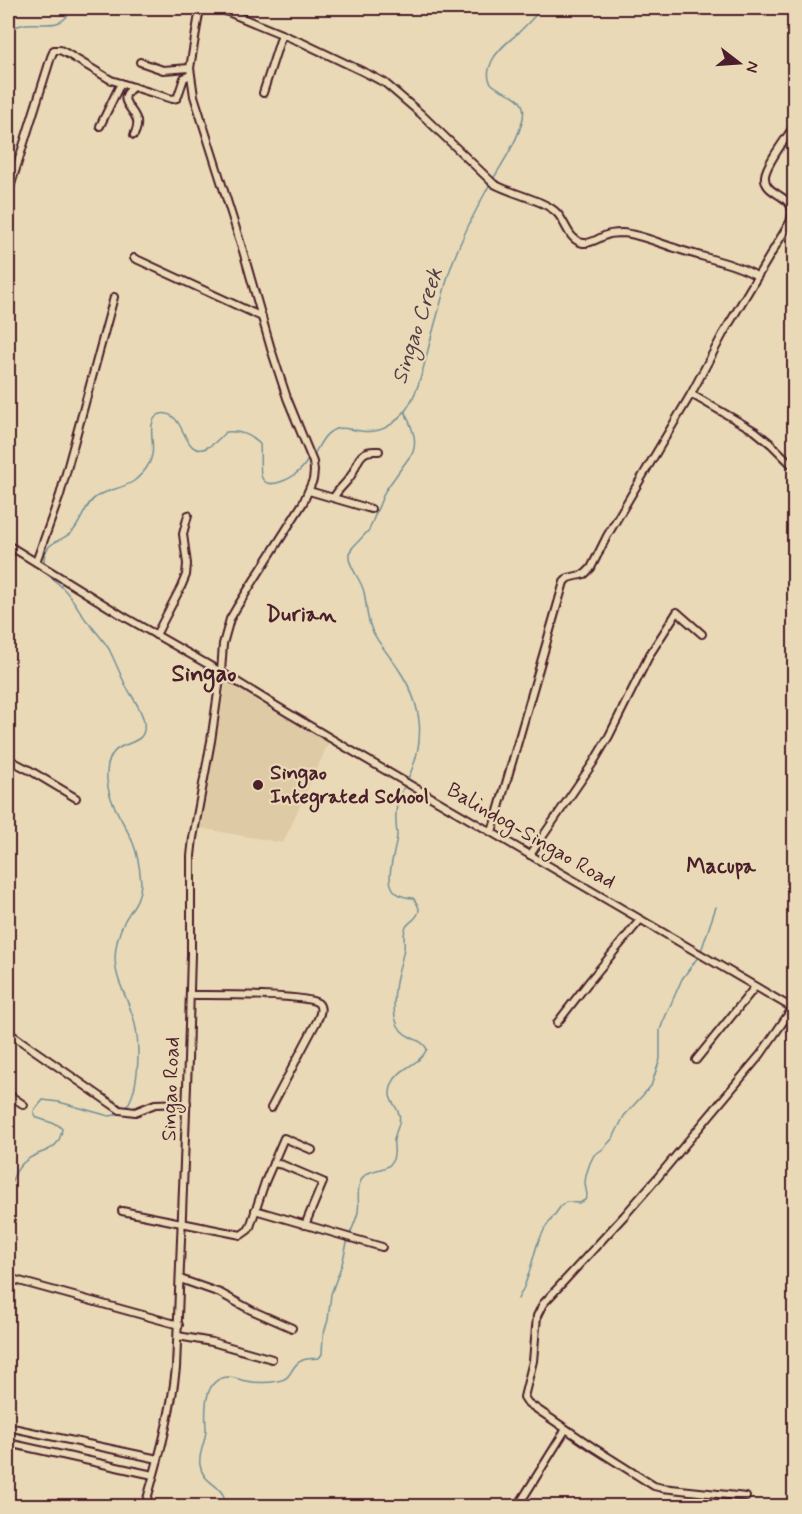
<svg xmlns="http://www.w3.org/2000/svg" width="802" height="1514" viewBox="0 0 802 1514" font-family="Mynerve,sans-serif">
	<style>
		.built { fill: #decaa5 }
		.lines { fill: none; stroke-linecap: round; stroke-linejoin: round }
		.stream { stroke: #709099; stroke-width: 1.5 }
		.minor-casing { stroke: #4a1f2b; stroke-width: 10 }
		.minor { stroke: #ead9b6; stroke-width: 6 }
		.poi-dot { fill: #4a1f2b; stroke: #ead9b6; stroke-width: 2 }
		.labels { text-anchor: middle; dominant-baseline: central; stroke-width: 4.5; stroke-linejoin: round; paint-order: stroke }
		.poi-label { font-size: 21px; font-weight: bold; fill: #4a1f2b; stroke: #ead9b6; text-anchor: start }
		.street-label { font-size: 21px; fill: #4a1f2b; stroke: #ead9b6 }
		.water-label { font-size: 22px; font-style: italic; fill: #543b47; stroke: #ead9b6 }
		.neighbourhood-label { font-size: 22px; font-weight: bold; fill: #4a1f2b; stroke: #ead9b6 }
		.quarter-label { font-size: 24px; font-weight: bold; fill: #4a1f2b; stroke: #ead9b6 }
	</style>
	<rect width="100%" height="100%" fill="#ead9b6"/>
	<filter id="ink" filterUnits="userSpaceOnUse"><feTurbulence type="fractalNoise" baseFrequency=".0167" numOctaves="2"/><feDisplacementMap in="SourceGraphic" scale="12" xChannelSelector="R" yChannelSelector="G"/><feConvolveMatrix kernelMatrix="1 2 1 2 8 2 1 2 1" color-interpolation-filters="sRGB"/></filter>
	<g filter="url(#ink)">
		<path class="built" d="M226,681L329,742L283,843L200,828Z"/>
		<g class="lines">
			<g class="stream">
				<path d="M8,29C14,27 20,25 26,24C45,22 62,31 72,8"/>
				<path d="M493,179C502,164 528,125 523,107C517,86 476,96 492,61C497,50 508,42 517,34C526,26 534,16 543,8"/>
				<path d="M405,411C410,425 418,437 413,452L385,491L369,530L353,547L349,553V559C352,571 361,580 364,592C367,606 366,620 373,632C380,646 391,657 399,670C423,706 426,740 408,779"/>
				<path d="M314,454C319,447 322,437 330,432C340,425 350,430 361,431C379,434 394,425 405,411C419,392 424,365 430,342C436,320 442,298 448,276C458,244 474,213 490,184"/>
				<path d="M44,562C44,540 61,543 73,531C82,521 85,504 96,497C108,489 122,489 134,481C143,474 150,465 152,455C155,443 146,423 158,415C161,414 165,413 167,414C186,418 184,460 208,447C215,444 220,437 226,432C241,431 249,434 260,444C261,451 259,473 262,478C268,491 292,478 299,471C303,468 305,464 308,460"/>
				<path d="M46,572L48,575C55,581 63,587 68,594C75,602 80,612 86,620C94,629 102,638 109,649C115,661 120,674 126,686C132,697 142,709 144,722C147,742 131,741 119,748C111,752 107,764 107,772C105,799 123,819 133,843C138,855 140,870 141,883C141,898 132,908 125,920C119,932 115,945 115,959C115,978 125,993 131,1011C141,1035 141,1086 126,1108"/>
				<path d="M701,951L716,907"/>
				<path d="M8,1194C11,1183 14,1172 22,1164C37,1148 59,1156 62,1129L58,1125L35,1117L34,1111L43,1100L59,1102L109,1116L115,1115L121,1113"/>
				<path d="M350,1234C353,1227 356,1220 358,1212C360,1200 355,1188 363,1177C373,1165 392,1175 394,1154C395,1150 393,1145 394,1140C395,1131 402,1123 399,1114C395,1102 386,1100 392,1084C400,1066 419,1066 427,1049C423,1042 419,1041 412,1038C392,1030 393,1009 395,990C396,976 402,962 404,948C405,942 403,935 405,929C408,921 418,920 419,910C419,905 416,902 413,898C375,896 395,859 397,836C397,831 396,827 396,822C395,808 398,798 405,785"/>
				<path d="M518,1299L524,1287L529,1273L537,1245L545,1228L561,1206L566,1202L579,1203L585,1200L587,1195L585,1183L586,1175L590,1163L594,1155L603,1149L613,1138L624,1116L651,1086L660,1059V1030L663,1022L682,979L698,957"/>
				<path d="M225,1506C224,1502 225,1497 222,1493C214,1482 203,1481 200,1465C198,1453 206,1442 206,1429C205,1412 203,1378 228,1377C235,1377 240,1380 246,1381C256,1383 268,1383 278,1381C293,1379 290,1366 301,1361C306,1358 313,1359 319,1358L322,1354L323,1336L328,1320L331,1294L342,1264L348,1239"/>
			</g>
			<defs>
				<g id="minor">
					<path d="M218,8L303,43L368,74L385,83L420,113L494,184C512,194 544,200 557,213C566,222 568,240 583,243C591,244 597,239 604,236C610,233 616,233 622,233C640,234 658,243 675,248C703,258 732,262 757,276"/>
					<path d="M140,62L163,70L190,68"/>
					<path d="M133,87C115,101 134,107 137,121C138,126 136,131 134,135"/>
					<path d="M263,93L282,34"/>
					<path d="M100,126L121,83"/>
					<path d="M8,194L51,57L54,50H60L66,53L111,80L172,99L177,98L178,96L184,78L190,75"/>
					<path d="M134,258L262,317"/>
					<path d="M691,394L755,431L771,444L794,467"/>
					<path d="M309,491L371,509"/>
					<path d="M334,497C339,488 347,483 352,474C356,467 358,457 365,453C369,450 374,451 379,451"/>
					<path d="M8,545L123,616L221,672L278,707L352,751L794,1009"/>
					<path d="M36,562L60,495L114,297"/>
					<path d="M156,635L181,587L186,575L187,564L183,534L188,515"/>
					<path d="M8,759L31,771L76,798"/>
					<path d="M492,832L564,582L568,578L585,574L591,568L607,536L691,394L723,334L790,222C801,193 763,198 765,176C766,164 787,137 794,126"/>
					<path d="M530,855L593,763L609,736L650,654L677,612L702,634"/>
					<path d="M190,995C209,995 307,994 318,1003C323,1008 320,1015 317,1021L271,1108"/>
					<path d="M557,1023L588,983L640,920"/>
					<path d="M8,1032L120,1110L135,1112L155,1104L187,1103"/>
					<path d="M696,1060L755,987"/>
					<path d="M8,1094L24,1105"/>
					<path d="M273,1163L283,1165L323,1182L305,1225"/>
					<path d="M255,1210L382,1247"/>
					<path d="M122,1211L241,1235L248,1230L250,1227L265,1182L284,1138L312,1150"/>
					<path d="M12,1279L179,1325"/>
					<path d="M180,1279L220,1293L251,1310L292,1328"/>
					<path d="M178,1336L212,1342L272,1359"/>
					<path d="M8,1427L158,1459"/>
					<path d="M8,1443L153,1475"/>
					<path d="M746,1497L662,1488L654,1486L594,1448L528,1403L524,1397L533,1361L537,1316L543,1304L624,1216L658,1177L761,1054L794,1006"/>
					<path d="M145,1506C158,1461 171,1415 176,1368L188,1060L191,954V856L193,838L211,741L221,672L223,644L230,619L237,607L303,503L313,480L314,471L313,462L287,398L271,349L243,251L194,96L190,68L200,8"/>
					<path d="M518,1506L566,1429"/>
				</g>
			</defs>
			<use href="#minor" class="minor-casing"/>
			<use href="#minor" class="minor"/>
		</g>
	</g>
	<circle class="poi-dot" cx="258" cy="785" r="6"/>
	<g class="labels">
		<g class="poi-label">
			<text x="270" y="773">Singao<tspan x="270" dy="24">Integrated School</tspan></text>
		</g>
		<g class="street-label">
			<text transform="translate(531 836) rotate(30)">Balindog-Singao Road</text>
			<text transform="translate(171 1089) rotate(-88)">Singao Road</text>
		</g>
		<g class="water-label">
			<text transform="translate(418 326) rotate(-72)">Singao Creek</text>
		</g>
		<g class="neighbourhood-label">
			<text x="301" y="615">Durian</text>
			<text x="721" y="867">Macupa</text>
		</g>
		<g class="quarter-label">
			<text x="204" y="674">Singao</text>
		</g>
	</g>
	<rect width="802" height="1514" fill="none" stroke="#ead9b6" stroke-width="30"/>
	<rect x="15" y="15" width="772" height="1484" fill="none" stroke="#4a1f2b" stroke-width="2" filter="url(#ink)"/>
	<g transform="translate(739 63) rotate(107)" stroke="#ead9b6" stroke-width="4.5" paint-order="stroke">
	<path d="M0-4.5L10 22L0 15L-10 22Z" fill="#4a1f2b"/>
	<text y="-9" font-size="16" font-weight="bold" text-anchor="middle" fill="#4a1f2b">N</text>
	</g>
</svg>
